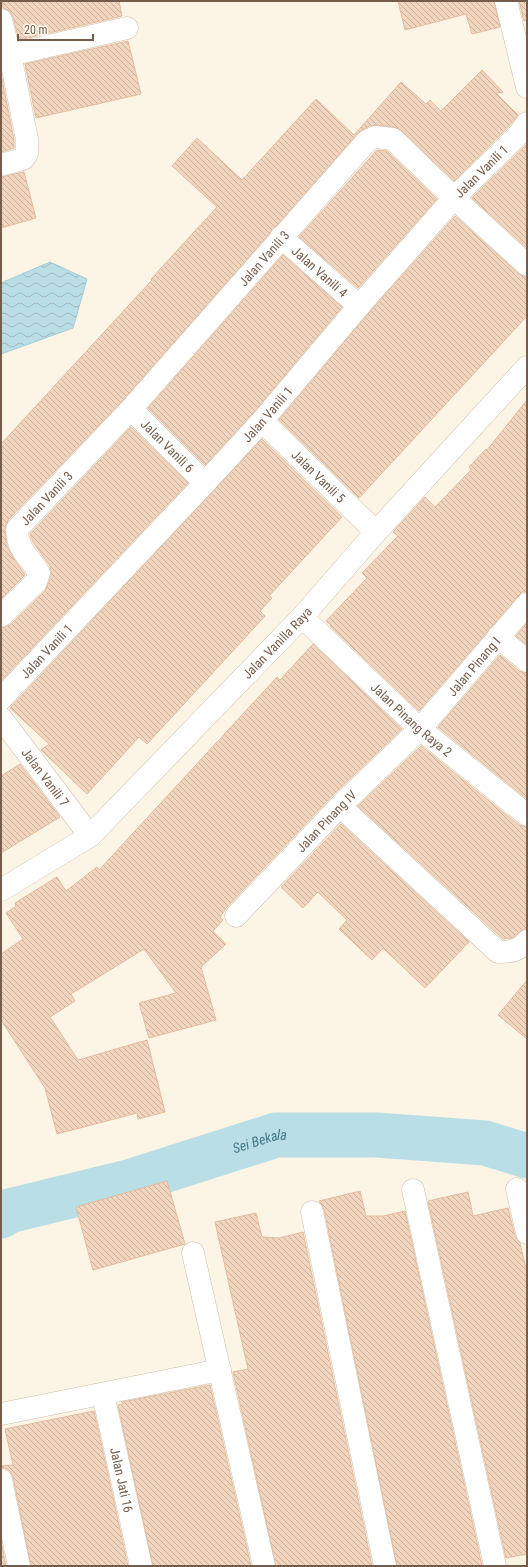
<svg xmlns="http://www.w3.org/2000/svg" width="528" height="1567" viewBox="0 0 528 1567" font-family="'Roboto Condensed',sans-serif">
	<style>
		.water { fill: url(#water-waves); stroke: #a1cdd8 }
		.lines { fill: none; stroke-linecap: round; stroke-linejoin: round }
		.river { stroke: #badee6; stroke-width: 45 }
		.building { fill: url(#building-back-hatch); stroke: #e4bc9e }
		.street-casing { stroke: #cebdac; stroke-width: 23 }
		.secondary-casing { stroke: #d3bfac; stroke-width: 23 }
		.street { stroke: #fff; stroke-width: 22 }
		.secondary { stroke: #fff; stroke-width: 22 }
		.labels { text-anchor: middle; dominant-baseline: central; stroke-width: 3.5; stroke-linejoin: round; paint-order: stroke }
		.street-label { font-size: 13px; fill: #765c4b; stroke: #fff9ed }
		.water-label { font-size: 14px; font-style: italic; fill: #447a89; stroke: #fff9ed }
	</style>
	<defs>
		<pattern id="water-waves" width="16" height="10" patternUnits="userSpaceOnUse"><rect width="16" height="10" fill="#badee6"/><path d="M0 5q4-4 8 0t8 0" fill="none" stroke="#9cb7bc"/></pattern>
		<pattern id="building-back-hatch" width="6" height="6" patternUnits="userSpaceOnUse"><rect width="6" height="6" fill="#f2d5be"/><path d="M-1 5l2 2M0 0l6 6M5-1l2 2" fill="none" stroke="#c9b09c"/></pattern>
	</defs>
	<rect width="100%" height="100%" fill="#fcf5e6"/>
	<path class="water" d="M50,262L87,279L73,328L1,354V283Z"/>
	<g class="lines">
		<path class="river" id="s1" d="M1,1216L9,1211L132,1181L276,1135H377L485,1143L527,1156"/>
	</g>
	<g class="building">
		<path d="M2,1H119L122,16L19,40L13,17L10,11L3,8Z"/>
		<path d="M398,1H494L500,27L472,34L466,14L405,30Z"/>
		<path d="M519,1H527V20L524,21Z"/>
		<path d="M128,41L141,94L36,118L25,64Z"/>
		<path d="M482,70L503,92L496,93L518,115L510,125L454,181L401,130L394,127L376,125L369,126L358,133L122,401L8,520L5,530L7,546L14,559L25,575L1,599V444L152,280L151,279L217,207L172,166L197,138L242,180L316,99L354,135L401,82L426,104L430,100L441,111Z"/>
		<path d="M1,74L14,140V148L1,152Z"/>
		<path d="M527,144V248L472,198Z"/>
		<path d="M377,150L387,151L437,199L358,288L299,237Z"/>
		<path d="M24,172L36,218L1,228V177Z"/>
		<path d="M455,216L519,274L527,277V316L359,498L279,420L368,314Z"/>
		<path d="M283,255L342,307L253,413L205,465L148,408Z"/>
		<path d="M527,400V592H522L518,596L419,711L330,626L331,625L326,621L367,578L362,573L398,536L393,532L425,497L435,507L471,470L469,467L486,449L487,450Z"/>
		<path d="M131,427L188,483L1,681V628L10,625L45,591L51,577V571L50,566L33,542L30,534Z"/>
		<path d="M262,439L342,517L269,596L272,598L260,611L265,616L243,640L147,744L139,737L87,794L41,750L49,744L10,708Z"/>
		<path d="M527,623V645L516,636Z"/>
		<path d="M313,644L402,729L331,797L227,907L220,917L223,920L213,931L226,944L201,967L216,1020L149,1038L139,1003L176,993L144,949L71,994L75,1001L50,1017L78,1060L147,1040L165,1112L138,1119L137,1113L57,1134L45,1088L1,1020V954L23,939L6,913L16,906L15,903L57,877L66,891L97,867L99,870L277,677L280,680Z"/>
		<path d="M500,655L519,671L527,673V799L438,727Z"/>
		<path d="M421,746L519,825L527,827V929H523L512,938L503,939L358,806Z"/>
		<path d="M20,764L60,817L1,853V776Z"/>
		<path d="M341,824L469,942L425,988L383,948L372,960L339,929L347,920L318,892L303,908L281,887Z"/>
		<path d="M527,980V1039L498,1015Z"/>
		<path d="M167,1181L185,1244L93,1270L76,1207Z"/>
		<path d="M360,1191L366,1216H383L405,1211L482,1566H397L324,1209L319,1201Z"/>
		<path d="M468,1192L473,1216L508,1208L515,1236L520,1243L527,1273V1554L506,1558L428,1201Z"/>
		<path d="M256,1213L262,1237L279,1238L303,1232L372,1566H276L233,1372L248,1369L215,1222Z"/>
		<path d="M210,1385L251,1566H153L118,1405L123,1404L122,1402Z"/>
		<path d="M94,1411L128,1566H31L13,1477L10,1471L5,1468H1V1466L13,1465L5,1429Z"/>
		<path d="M1,1541L6,1566H1Z"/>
	</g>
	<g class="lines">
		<defs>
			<g id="street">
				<path d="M506,1L527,87"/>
				<path d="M1,20L10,55L27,139V154L23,159L1,165"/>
				<path d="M1,57L127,28"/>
				<path id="s2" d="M281,237L359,306"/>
				<path id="s3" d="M131,409L205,483"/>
				<path id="s4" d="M262,421L376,532"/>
				<path id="s5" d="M1,616L36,582L39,573C30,557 17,550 17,529L131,409L367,141L375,137L393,139L454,198L527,265"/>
				<path id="s6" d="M302,617L420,729L527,815"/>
				<path d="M498,637L527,661"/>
				<path id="s7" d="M1,699L205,483L262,421L359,306L454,198L520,133L527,123"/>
				<path id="s8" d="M1,718L90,836"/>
				<path d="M340,806L498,952C511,952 518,951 527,941"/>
				<path id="s9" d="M236,916L340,806L420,729L527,604"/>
				<path d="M517,1189L527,1233"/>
				<path d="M413,1190L495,1566"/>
				<path d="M312,1212L385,1566"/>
				<path d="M193,1253L264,1566"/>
				<path id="s10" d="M103,1394L141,1566"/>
				<path d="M1,1414L220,1370"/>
				<path d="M1,1480L19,1566"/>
			</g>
			<g id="secondary">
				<path id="s11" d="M1,890L90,836L302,617L376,532L527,367"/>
			</g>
		</defs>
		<use href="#street" class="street-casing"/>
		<use href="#secondary" class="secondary-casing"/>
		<use href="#street" class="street"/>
		<use href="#secondary" class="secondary"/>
	</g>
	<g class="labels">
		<g class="street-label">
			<text stroke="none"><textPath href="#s7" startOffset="714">Jalan Vanili 1</textPath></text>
			<text stroke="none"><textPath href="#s5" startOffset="475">Jalan Vanili 3</textPath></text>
			<text stroke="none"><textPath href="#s2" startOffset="52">Jalan Vanili 4</textPath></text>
			<text stroke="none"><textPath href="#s7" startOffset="390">Jalan Vanili 1</textPath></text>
			<text stroke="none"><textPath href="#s3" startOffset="52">Jalan Vanili 6</textPath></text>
			<text stroke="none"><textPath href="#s4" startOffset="79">Jalan Vanili 5</textPath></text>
			<text stroke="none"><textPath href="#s5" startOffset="151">Jalan Vanili 3</textPath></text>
			<text stroke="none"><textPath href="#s11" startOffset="373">Jalan Vanilla Raya</textPath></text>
			<text stroke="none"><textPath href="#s7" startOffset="66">Jalan Vanili 1</textPath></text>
			<text stroke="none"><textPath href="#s9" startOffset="345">Jalan Pinang I</textPath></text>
			<text stroke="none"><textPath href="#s6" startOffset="150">Jalan Pinang Raya 2</textPath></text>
			<text stroke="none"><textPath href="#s8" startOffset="74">Jalan Vanili 7</textPath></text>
			<text stroke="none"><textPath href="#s9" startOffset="131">Jalan Pinang IV</textPath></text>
			<text stroke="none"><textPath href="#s10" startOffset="88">Jalan Jati 16</textPath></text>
		</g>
		<g class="water-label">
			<text stroke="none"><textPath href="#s1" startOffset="270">Sei Bekala</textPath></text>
		</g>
	</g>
	<rect width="528" height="1567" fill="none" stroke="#765c4b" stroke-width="4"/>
	<path d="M18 34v6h75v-6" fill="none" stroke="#765c4b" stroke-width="2"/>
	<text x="24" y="34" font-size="12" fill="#765c4b" stroke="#fff9ed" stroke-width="3" paint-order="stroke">20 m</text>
</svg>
